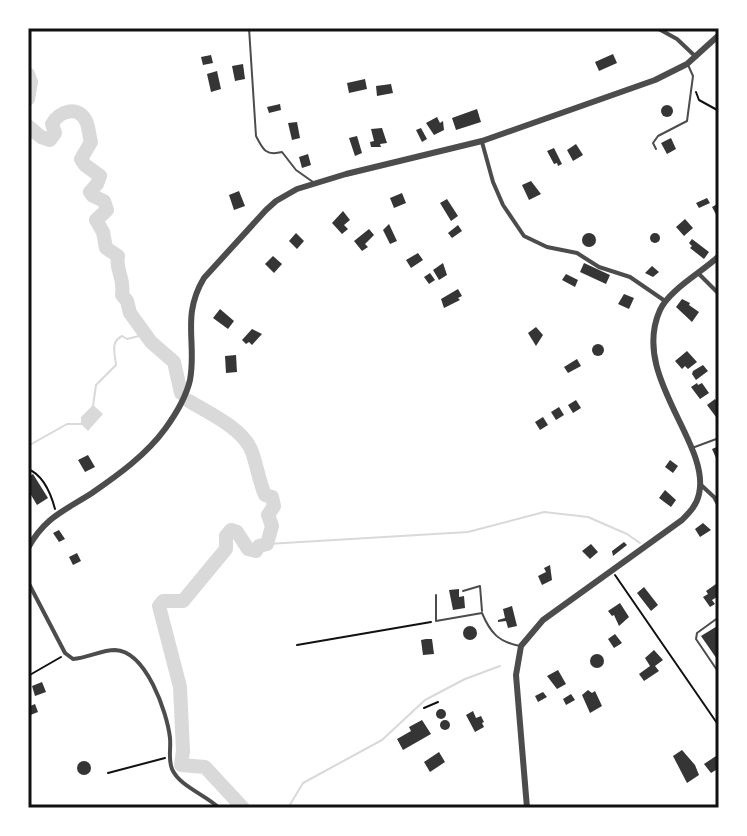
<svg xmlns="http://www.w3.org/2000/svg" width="747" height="836" viewBox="0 0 747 836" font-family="'Work Sans',sans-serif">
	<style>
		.water { fill: #d9d9d9 }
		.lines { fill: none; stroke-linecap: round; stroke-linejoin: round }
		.stream { stroke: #d9d9d9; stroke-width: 2 }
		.river { stroke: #d9d9d9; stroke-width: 14 }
		.building { fill: #353535 }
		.path { stroke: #111; stroke-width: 2 }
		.service { stroke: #4c4c4c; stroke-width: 2 }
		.minor { stroke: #4c4c4c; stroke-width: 4 }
		.tertiary { stroke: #4c4c4c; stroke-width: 6 }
		.neatline { fill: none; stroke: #111; stroke-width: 3 }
	</style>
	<rect width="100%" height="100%" fill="#fff"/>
	<path class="water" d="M93,405L103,414L88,431L81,424V417Z"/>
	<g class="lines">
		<g class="stream">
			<path d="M93,406L96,385L116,365C115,353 110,342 122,336L127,339L139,336L148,338"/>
			<path d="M28,446L67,424H81"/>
			<path d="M267,544L468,532L544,512L588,517L627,534L640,543"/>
			<path d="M288,808L303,783L382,740L425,700L465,679L500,666"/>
		</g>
		<g class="river">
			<path d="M28,74L31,82L28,99"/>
			<path d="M28,126L41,137L50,140L55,133L52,124C59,111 78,105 86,121C89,127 89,136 91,142L81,159L85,165L100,176L97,184L90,192L93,196L104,201L107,210L96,220L103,232L106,248L118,256C115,271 125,277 122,295L127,301L130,313L151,342L174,362L181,393"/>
			<path d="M189,401C209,413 244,429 252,452C257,466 259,481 265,495L272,497L274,506L268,515L272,526L267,544L259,546L256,551L248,549L237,532L231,530L226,536V549L183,601H163L159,606L180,687L183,751L181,765L205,767L243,808"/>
		</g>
	</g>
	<g class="building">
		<path d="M613,54L617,63L599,71L595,62Z"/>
		<path d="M211,55L213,63L203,65L201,57Z"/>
		<path d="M243,64L245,79L235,81L232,66Z"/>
		<path d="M217,71L221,89L211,92L207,74Z"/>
		<path d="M365,79L367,89L349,93L347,83Z"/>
		<path d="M391,84L393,93L377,96L376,86Z"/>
		<path d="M280,104L281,110L269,113L267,107Z"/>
		<circle cx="667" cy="111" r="6"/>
		<path d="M477,109L481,122L456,130L452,118Z"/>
		<path d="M437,117L440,123L443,121L444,130L434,135L426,123Z"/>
		<path d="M297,122L300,138L292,140L288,123Z"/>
		<path d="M382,128L387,143L380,144L381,147H371L370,142L374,141L371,129Z"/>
		<path d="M421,128L427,139L422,142L416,130Z"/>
		<path d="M357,136L362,153L355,156L349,138Z"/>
		<path d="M671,138L676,149L667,154L661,143Z"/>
		<path d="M576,144L583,155L573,161L567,150Z"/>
		<path d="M554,148L562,164L558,166L557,163L554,164L547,151Z"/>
		<path d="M308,154L311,165L302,168L299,157Z"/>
		<path d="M531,181L541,194L529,200L522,185Z"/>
		<path d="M239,191L245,206L234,210L229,195Z"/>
		<path d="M402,193L406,203L394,208L390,198Z"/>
		<path d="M707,198L710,203L699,208L696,203Z"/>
		<path d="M447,199L458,216L451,221L440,203Z"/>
		<path d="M719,203V220L712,207Z"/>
		<path d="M343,211L350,220L344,225L348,229L342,234L332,223Z"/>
		<path d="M685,219L693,228L684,236L676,227Z"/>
		<path d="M389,224L397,241L390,244L383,230Z"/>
		<path d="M458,225L462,231L452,238L448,233Z"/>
		<path d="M369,229L374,235L365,244L368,247L362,251L354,241Z"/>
		<circle cx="655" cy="238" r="5"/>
		<path d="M296,233L304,241L297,249L289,241Z"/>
		<circle cx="589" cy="240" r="7"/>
		<path d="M692,239L709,252L704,259L690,248L692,246L689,243Z"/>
		<path d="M418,253L423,260L411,268L406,260Z"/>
		<path d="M273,256L282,264L274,273L265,264Z"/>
		<path d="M443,263L447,275L439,280L433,270Z"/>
		<path d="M584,263L610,275L606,284L580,272Z"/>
		<path d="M652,266L659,272L653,277L645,273Z"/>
		<path d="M430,273L435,280L429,284L424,277Z"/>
		<path d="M566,274L578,280L575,287L562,280Z"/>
		<path d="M458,289L462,296L458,298L460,300L444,308L441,299Z"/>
		<path d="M624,294L634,298L629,309L618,304Z"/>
		<path d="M682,299L690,303L689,305L699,312L692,322L676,307Z"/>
		<path d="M220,309L234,321L228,329L213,318Z"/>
		<path d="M536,327L543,335L536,346L528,333Z"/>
		<path d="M252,329L262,334L252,345L249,342L246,344L242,340Z"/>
		<circle cx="598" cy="350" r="6"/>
		<path d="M687,351L697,362L688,369L685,366L682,369L675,361Z"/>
		<path d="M236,355L237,372L226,373L225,356Z"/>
		<path d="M577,359L581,366L568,373L564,367Z"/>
		<path d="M703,365L708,371L696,380L692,374L693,371Z"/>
		<path d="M697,383L698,385L702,383L709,393L700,399L691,387Z"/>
		<path d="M715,399L719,405V415L716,417L707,405Z"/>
		<path d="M576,400L581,408L573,413L568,405Z"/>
		<path d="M559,407L564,415L556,420L551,412Z"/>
		<path d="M543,417L548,425L540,430L535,422Z"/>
		<path d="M719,446V465L712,449Z"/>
		<path d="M88,455L95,467L85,472L78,460Z"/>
		<path d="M670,460L678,466L673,473L665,467Z"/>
		<path d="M33,474L48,498L37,505L28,490V477Z"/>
		<path d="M665,490L676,500L671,507L659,498Z"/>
		<path d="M703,523L711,530L700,537L695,529Z"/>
		<path d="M59,530L65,539L59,542L53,533Z"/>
		<path d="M624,542L627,545L613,556L612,551Z"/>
		<path d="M591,544L598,552L590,559L582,551Z"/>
		<path d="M77,553L81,561L73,565L69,557Z"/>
		<path d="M550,565L552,580L542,585L538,576L546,572L544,568Z"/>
		<path d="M716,584L719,600L717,597L712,600L715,604L710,607L703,597L708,594L706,591Z"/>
		<path d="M644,587L658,605L651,611L637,593Z"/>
		<path d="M459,589V597L464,596L465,608L453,610L449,590Z"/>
		<path d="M620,603L629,617L619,626L614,615L612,616L608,611Z"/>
		<path d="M512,606L517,626L508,628L506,621L498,622V620L505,618L503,609Z"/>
		<path d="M719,625V662L701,636Z"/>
		<circle cx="470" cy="633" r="7"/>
		<path d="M615,634L622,643L614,648L608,639Z"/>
		<path d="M426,639H432L434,654L423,655L421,640Z"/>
		<path d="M654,650L663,660L655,666L659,671L644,681L639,674L650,666L645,658Z"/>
		<circle cx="597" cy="661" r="7"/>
		<path d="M558,670L566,684L557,689L547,676Z"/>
		<path d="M42,682L46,692L35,696L32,686Z"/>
		<path d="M588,690L592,693L595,691L602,706L590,713L582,695Z"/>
		<path d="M543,692L547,697L538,702L535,696Z"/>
		<path d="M571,694L575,700L566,705L563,699Z"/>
		<path d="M35,704L38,712L28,716V707Z"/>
		<circle cx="441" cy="714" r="5"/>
		<path d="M473,711L476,718L481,716L484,722L482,723L484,727L475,732L466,715Z"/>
		<path d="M422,720L431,734L403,750L397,739L411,731L409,727Z"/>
		<circle cx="445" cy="725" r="5"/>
		<path d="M682,750L695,765L699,775L687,783L673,756Z"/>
		<path d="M439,752L445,762L430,772L424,762Z"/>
		<path d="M719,754V768L711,773L704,764Z"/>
		<circle cx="84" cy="768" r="7"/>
	</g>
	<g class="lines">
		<g class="path">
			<path d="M696,92L699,100L719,111"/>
			<path d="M28,469C43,475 51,494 55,509"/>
			<path d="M615,575L719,726"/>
			<path d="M297,645L431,622"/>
			<path d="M28,676L61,657"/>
			<path d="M424,708L438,702"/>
			<path d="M108,773L165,758"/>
		</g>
		<g class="service">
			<path d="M249,28L256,136C263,150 266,156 282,152L296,170L313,182"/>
			<path d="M656,149L653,143L658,136L687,121L693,76L688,65"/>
			<path d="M692,448L719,438"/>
			<path d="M463,591L480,586L482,611"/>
			<path d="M436,595V621L482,613C490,632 498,642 520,646"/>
			<path d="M719,617L697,633L696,639L719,673"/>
		</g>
		<g class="minor">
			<path d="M657,28L677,39L696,57"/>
			<path d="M482,142L493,182L503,205L524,236L547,247L577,253L599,267L630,277L665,301"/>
			<path d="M699,274L719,294"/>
			<path d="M700,484L714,497L719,506"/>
			<path d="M28,582L65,653L73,659C88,658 101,650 115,650C146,651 167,712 170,738C171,749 168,759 172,769C179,786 206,795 219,808"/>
		</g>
		<g class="tertiary">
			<path d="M28,548C45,517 64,511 92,493C118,475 146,455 165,429C176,414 186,397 190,380C197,343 181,316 204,278L266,210L276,201L297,189L346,174L482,141L655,80L687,64L719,35"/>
			<path d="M527,808L516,675L521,646L543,620L682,520C689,513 697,505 699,494C711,443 630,376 660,310C669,290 702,272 719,256"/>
		</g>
	</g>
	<rect width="747" height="836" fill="none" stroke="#ffffff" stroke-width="60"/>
	<rect x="30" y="30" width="687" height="776" class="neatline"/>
</svg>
